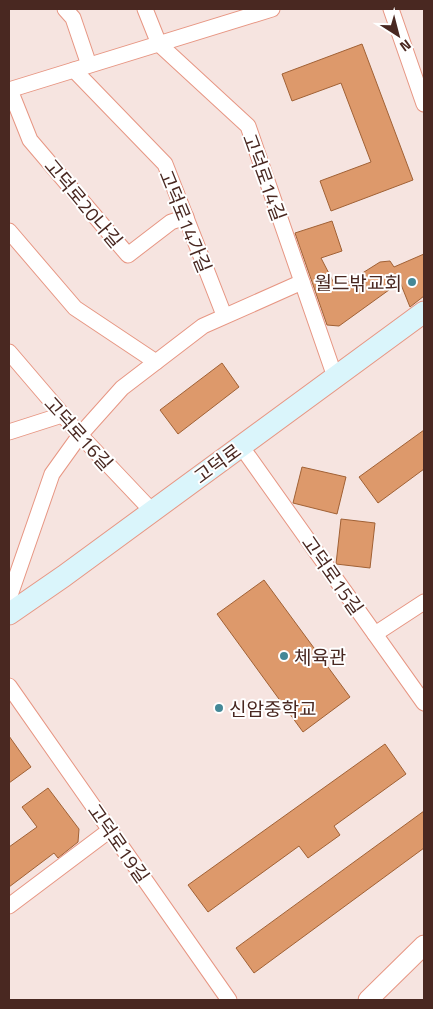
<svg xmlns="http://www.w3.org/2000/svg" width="433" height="1009" viewBox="0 0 433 1009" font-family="'Titillium Web','Noto Sans KR',sans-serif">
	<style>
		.building { fill: #dd996b; stroke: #a16135 }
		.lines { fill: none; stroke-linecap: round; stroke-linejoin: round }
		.minor-casing { stroke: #e79683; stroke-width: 17 }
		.tertiary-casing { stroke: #e79683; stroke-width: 21 }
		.secondary-casing { stroke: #e79683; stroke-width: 23 }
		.minor { stroke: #fff; stroke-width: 15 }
		.tertiary { stroke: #fff; stroke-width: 19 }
		.secondary { stroke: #daf5fb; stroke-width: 21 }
		.poi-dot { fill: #448897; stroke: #fff; stroke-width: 2 }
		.labels { text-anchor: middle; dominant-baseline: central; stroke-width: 4; stroke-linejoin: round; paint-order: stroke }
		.street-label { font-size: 19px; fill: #492821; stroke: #fff }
		.poi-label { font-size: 19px; fill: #492821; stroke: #fff; text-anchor: start }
	</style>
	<rect width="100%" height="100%" fill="#f6e4e0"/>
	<g class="building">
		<path d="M362,44L413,180L331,211L320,181L371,162L341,83L292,101L282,74Z"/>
		<path d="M332,221L342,251L321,258L337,289L380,262L390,261L394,267L424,254V296L410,307L400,282L339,326L327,325L295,233Z"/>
		<path d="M222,363L239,387L178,434L160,410Z"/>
		<path d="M424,430V469L378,503L359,477Z"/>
		<path d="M302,467L346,477L337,514L293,503Z"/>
		<path d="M341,519L375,523L370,568L336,564Z"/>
		<path d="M264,580L350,697L303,732L217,614Z"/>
		<path d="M9,736L31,767L9,783Z"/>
		<path d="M385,744L406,774L334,826L340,835L308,858L299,846L208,912L188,885Z"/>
		<path d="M48,788L79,829L78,842L58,858L54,853L9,887V847L37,827L22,807Z"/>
		<path d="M424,811V848L254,973L236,948Z"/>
	</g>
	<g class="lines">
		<defs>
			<g id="minor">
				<path d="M65,9L73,18L89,65"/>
				<path d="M145,9L159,44L248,126L335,377"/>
				<path d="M391,9L424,104"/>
				<path d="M74,70L165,164L224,315"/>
				<path d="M9,90L272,9"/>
				<path d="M10,90L30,140L128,255L171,222L186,217"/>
				<path d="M9,231L75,308L156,362"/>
				<path d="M9,352L80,435L152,511"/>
				<path d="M9,432L62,415"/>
				<path d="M241,446L424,703"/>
				<path d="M9,598L52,474L80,435L122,388L203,326L302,282"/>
				<path d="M375,634L424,602"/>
				<path d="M9,686L229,1000"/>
				<path d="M9,906L110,830"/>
			</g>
			<path id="tertiary" d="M368,1000L424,945"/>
			<path id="secondary" d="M9,614L64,576L424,312"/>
		</defs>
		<use href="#minor" class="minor-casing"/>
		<use href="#tertiary" class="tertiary-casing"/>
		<use href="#secondary" class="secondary-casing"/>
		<use href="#minor" class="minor"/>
		<use href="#tertiary" class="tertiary"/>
		<use href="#secondary" class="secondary"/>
	</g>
	<g class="poi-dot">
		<circle cx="412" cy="282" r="5"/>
		<circle cx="284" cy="656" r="5"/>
		<circle cx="219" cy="708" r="5"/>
	</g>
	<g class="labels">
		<g class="street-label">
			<text transform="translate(265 177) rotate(70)">고덕로14길</text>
			<text transform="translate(84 203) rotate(50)">고덕로20나길</text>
			<text transform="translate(186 221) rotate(68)">고덕로14가길</text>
			<text transform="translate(79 433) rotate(48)">고덕로16길</text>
			<text transform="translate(217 463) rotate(-36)">고덕로</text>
			<text transform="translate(333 575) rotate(55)">고덕로15길</text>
			<text transform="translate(119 843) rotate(55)">고덕로19길</text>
		</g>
		<g class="poi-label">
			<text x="402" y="282" text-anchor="end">월드밖교회</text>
			<text x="294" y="656">체육관</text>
			<text x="229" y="708">신암중학교</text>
		</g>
	</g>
	<rect width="433" height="1009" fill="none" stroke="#492821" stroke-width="20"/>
	<g transform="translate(398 35) rotate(144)" stroke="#ffffff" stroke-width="4" paint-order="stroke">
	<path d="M0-4L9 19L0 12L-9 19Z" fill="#492821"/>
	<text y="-8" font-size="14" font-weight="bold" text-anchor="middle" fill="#492821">N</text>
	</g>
</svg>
